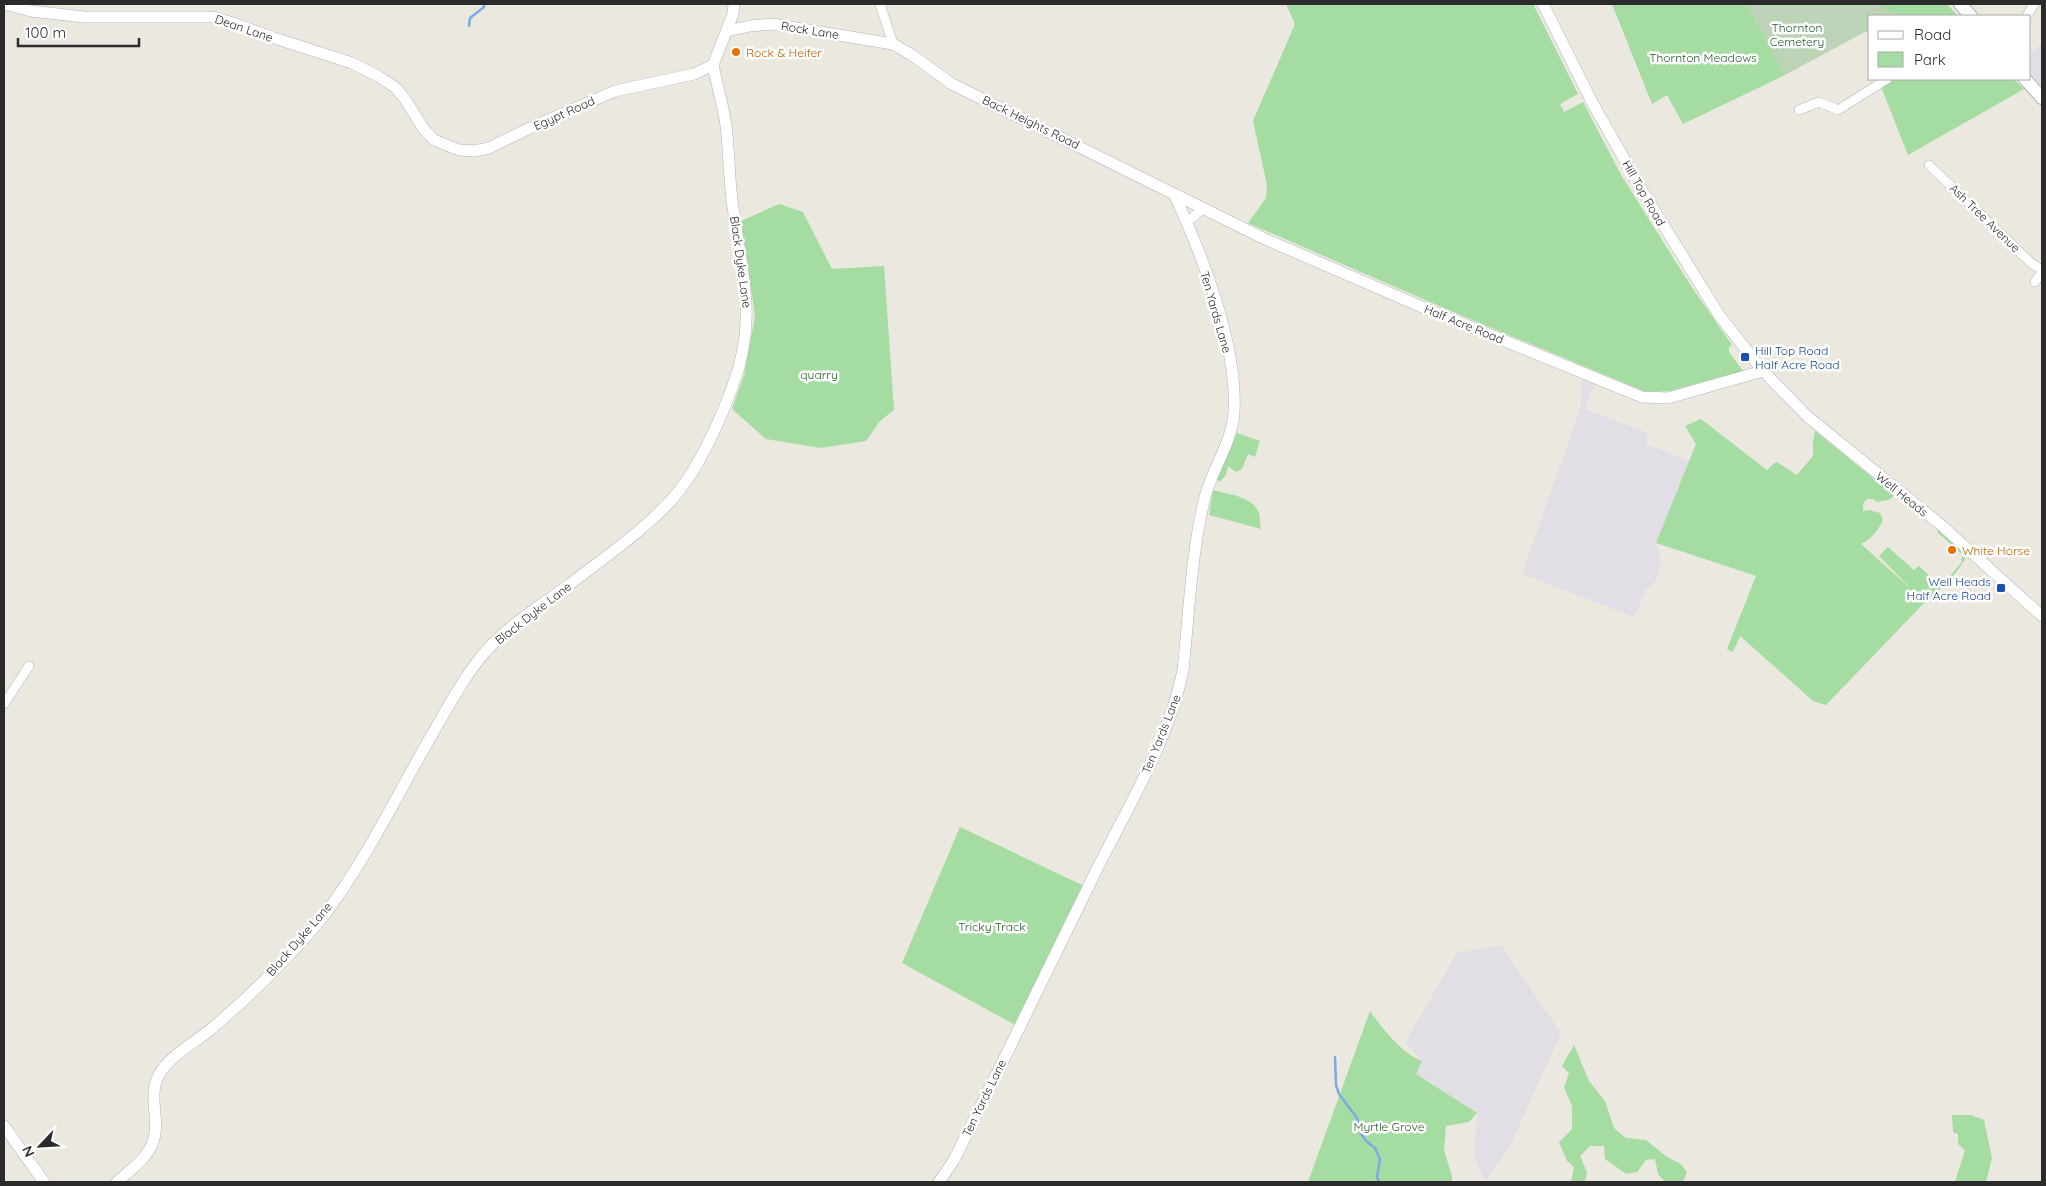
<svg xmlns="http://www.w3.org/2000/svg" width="2046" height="1186" viewBox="0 0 2046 1186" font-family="Quicksand,sans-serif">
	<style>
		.industrial { fill: #e2dee5 }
		.green { fill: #a5dca1 }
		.cemetery { fill: #bdd3b8 }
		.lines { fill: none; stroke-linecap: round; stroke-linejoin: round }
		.stream { stroke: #7dabe2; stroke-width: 2.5 }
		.minor-casing { stroke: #b3b2bd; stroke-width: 10 }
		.tertiary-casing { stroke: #b3b2bd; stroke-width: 12 }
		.secondary-casing { stroke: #b3b2bd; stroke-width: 14 }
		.minor { stroke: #fff; stroke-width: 9 }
		.tertiary { stroke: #fff; stroke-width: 11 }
		.secondary { stroke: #fff; stroke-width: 12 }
		.food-dot { fill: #e8710a; stroke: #fff; stroke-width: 2 }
		.transit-dot { fill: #1a4fb4; stroke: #fff; stroke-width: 2 }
		.labels { text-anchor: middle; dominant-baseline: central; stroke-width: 5; stroke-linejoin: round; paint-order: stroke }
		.park-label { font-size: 12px; fill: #226127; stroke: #fff }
		.street-label { font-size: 12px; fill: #2b2b2b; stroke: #fff }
		.food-label { font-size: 12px; fill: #c56008; stroke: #fff; text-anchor: start }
		.transit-label { font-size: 12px; fill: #164399; stroke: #fff; text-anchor: start }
	</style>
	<rect width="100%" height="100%" fill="#ebe9df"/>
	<g class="industrial">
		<path d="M2042,43V87L2030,73V54Z"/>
		<path d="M1582,376L1596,381L1585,409L1648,433L1646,444L1689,461L1656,543L1660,556V568L1656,581L1646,590L1634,617L1522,574L1581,406Z"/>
		<path d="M1501,945L1561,1033L1509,1148L1485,1181L1474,1156L1477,1113L1416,1074L1422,1061L1405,1042L1457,953Z"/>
	</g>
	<g class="green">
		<path d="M1286,4H1533L1578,94L1560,104L1564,112L1583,102L1621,175L1691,286L1732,345L1729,347V352L1743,371L1670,391L1646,392L1446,309L1248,223L1266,198L1267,185L1253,121L1295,24Z"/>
		<path d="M1612,4H1747L1785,75L1683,124L1667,95L1652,104Z"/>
		<path d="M1878,4H1947L1958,16H1895Z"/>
		<path d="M1878,79H2014L2024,89L1908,155Z"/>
		<path d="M779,204L803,212L832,269L884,266L894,410L880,421L866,441L821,448L766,439L732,409L744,375L755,316L741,221Z"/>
		<path d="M1701,419L1767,470L1773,464L1777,462L1797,475L1813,456V442L1815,431L1894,495L1891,499L1877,502L1873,499H1867L1863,504V511L1870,510L1880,513L1883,520C1878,531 1871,539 1861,544L1911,589L1879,556L1888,547L1914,570L1919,566L1941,586L1962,562L1961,560L1963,555L1937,532L1941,528L1967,555C1958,574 1941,589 1925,602L1826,705L1813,701L1740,636L1733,652L1727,649L1756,576L1656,543L1696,444L1685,426Z"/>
		<path d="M1237,433L1260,441L1255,457L1248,454L1242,469L1236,472L1228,466L1226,475L1220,482L1215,478Z"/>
		<path d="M1213,490C1227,494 1253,496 1259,513C1260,517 1260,524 1261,529L1209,515Z"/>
		<path d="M960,827L1086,887L1019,1027L902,963Z"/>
		<path d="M1370,1011C1384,1030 1400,1052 1422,1061L1416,1074L1477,1113L1469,1122L1446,1126L1444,1150L1452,1176V1182H1308Z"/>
		<path d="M1574,1045L1589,1081L1605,1101L1614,1128L1626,1138L1646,1140L1667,1157L1681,1164L1687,1172L1683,1182H1665L1658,1174L1655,1159L1646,1160L1637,1172L1626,1174L1605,1159L1604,1146H1590L1580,1156L1587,1172L1585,1182H1571L1574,1167L1567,1161L1559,1142L1572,1129V1106L1564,1087L1569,1073L1562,1066Z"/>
		<path d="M1952,1115H1971L1984,1120L1992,1158L1986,1182H1955L1965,1150L1958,1144V1134L1953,1132Z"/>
	</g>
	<path class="cemetery" d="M1747,4H1878L1895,16H1870V32H1865L1785,75Z"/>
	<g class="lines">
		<g class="stream">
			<path d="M469,26L470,18L484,7V4"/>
			<path d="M1335,1057L1336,1085L1339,1094L1357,1118L1360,1132L1366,1141L1375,1148L1380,1159L1377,1177L1379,1182"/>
		</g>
		<defs>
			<g id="minor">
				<path d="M880,4L893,44"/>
				<path d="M2027,16L2034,4"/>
				<path d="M1799,110L1819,102L1838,110L1887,79"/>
				<path d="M1929,165L2031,263L2042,270"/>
				<path d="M1187,222L1204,208"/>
				<path d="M2035,282L2042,272"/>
				<path d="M4,704L29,666"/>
			</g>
			<g id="tertiary">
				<path d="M5,4L31,11L84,17H213L239,25L274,38L352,63L378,76L396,88L405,99L423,128L434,140L459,150L474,151L489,148L532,127L615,91L694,74L713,65"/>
				<path d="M1543,4L1593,104L1643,192L1719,315L1763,371L1808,417L1940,524L2042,616"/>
				<path d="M727,31L750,26L772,24L893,44L912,55L952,84L1265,239L1422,307L1642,397L1668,398L1763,371"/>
				<path d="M713,65L733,14L734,4"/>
				<path d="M4,1126L44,1182"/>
				<path d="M117,1182C129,1171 147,1159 153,1142C161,1120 147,1096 159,1075C169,1056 193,1044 210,1030C250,996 292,955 325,914C366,860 396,797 430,738C447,709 463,678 485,652C509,625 541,605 570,584C604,558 653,524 679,491C702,461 719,423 732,388C759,319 741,270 732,200C729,175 729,150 726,125C723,105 717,85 713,65"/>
				<path d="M939,1182L954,1160C1002,1064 1049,967 1096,871C1128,807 1169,740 1183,670C1189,614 1191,556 1204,501C1211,470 1232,444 1234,412C1238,346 1202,254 1174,194"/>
			</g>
			<g id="secondary">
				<path d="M1960,4L1971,16"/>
				<path d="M2025,79L2042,98"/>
			</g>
		</defs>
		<use href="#minor" class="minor-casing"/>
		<use href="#tertiary" class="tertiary-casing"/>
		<use href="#secondary" class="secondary-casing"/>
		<use href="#minor" class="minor"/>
		<use href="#tertiary" class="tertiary"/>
		<use href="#secondary" class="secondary"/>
	</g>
	<g class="food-dot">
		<circle cx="736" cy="52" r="5"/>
		<circle cx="1952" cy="550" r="5"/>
	</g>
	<g class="transit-dot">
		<rect x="1740" y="352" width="10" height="10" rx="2.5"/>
		<rect x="1996" y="583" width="10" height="10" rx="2.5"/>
	</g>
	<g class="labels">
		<g class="park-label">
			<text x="1797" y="27">Thornton<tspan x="1797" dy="14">Cemetery</tspan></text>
			<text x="1703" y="57">Thornton Meadows</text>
			<text x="819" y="374">quarry</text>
			<text x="992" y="926">Tricky Track</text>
			<text x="1389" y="1126">Myrtle Grove</text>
		</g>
		<g class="street-label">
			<text transform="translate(244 28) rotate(19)">Dean Lane</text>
			<text transform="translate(810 30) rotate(9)">Rock Lane</text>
			<text transform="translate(564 113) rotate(-24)">Egypt Road</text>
			<text transform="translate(1031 122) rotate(26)">Back Heights Road</text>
			<text transform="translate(1644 193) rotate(60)">Hill Top Road</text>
			<text transform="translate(1985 218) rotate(44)">Ash Tree Avenue</text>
			<text transform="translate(741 262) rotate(82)">Black Dyke Lane</text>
			<text transform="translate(1216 312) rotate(74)">Ten Yards Lane</text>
			<text transform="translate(1464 324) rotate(22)">Half Acre Road</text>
			<text transform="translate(1902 494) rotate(39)">Well Heads</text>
			<text transform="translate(533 613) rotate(-38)">Black Dyke Lane</text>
			<text transform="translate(1161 734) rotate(-68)">Ten Yards Lane</text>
			<text transform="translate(299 939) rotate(-49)">Black Dyke Lane</text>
			<text transform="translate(984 1098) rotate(-64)">Ten Yards Lane</text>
		</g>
		<g class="food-label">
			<text x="746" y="52">Rock &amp; Heifer</text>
			<text x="1962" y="550">White Horse</text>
		</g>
		<g class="transit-label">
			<text x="1755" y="350">Hill Top Road<tspan x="1755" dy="14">Half Acre Road</tspan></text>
			<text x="1991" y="581" text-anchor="end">Well Heads<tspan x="1991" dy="14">Half Acre Road</tspan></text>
		</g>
	</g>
	<rect width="2046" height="1186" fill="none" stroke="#2b2b2b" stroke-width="10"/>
	<rect x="1868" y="15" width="162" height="65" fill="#ffffff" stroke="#aaaaaa"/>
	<rect x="1878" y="31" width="25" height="8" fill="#ffffff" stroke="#aaaaaa"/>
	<text x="1914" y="40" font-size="15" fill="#2b2b2b">Road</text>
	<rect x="1878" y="52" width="25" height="15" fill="#a5dca1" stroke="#aaaaaa"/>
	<text x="1914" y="65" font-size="15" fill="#2b2b2b">Park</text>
	<g transform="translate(40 1146) rotate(245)" stroke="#ffffff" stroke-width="4" paint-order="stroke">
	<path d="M0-4L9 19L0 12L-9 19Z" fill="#2b2b2b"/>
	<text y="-8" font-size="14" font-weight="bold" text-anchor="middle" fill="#2b2b2b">N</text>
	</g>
	<path d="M18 38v8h121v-8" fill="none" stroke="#2b2b2b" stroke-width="2.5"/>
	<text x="25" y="38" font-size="15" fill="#2b2b2b" stroke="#ffffff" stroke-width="4" paint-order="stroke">100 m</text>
</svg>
